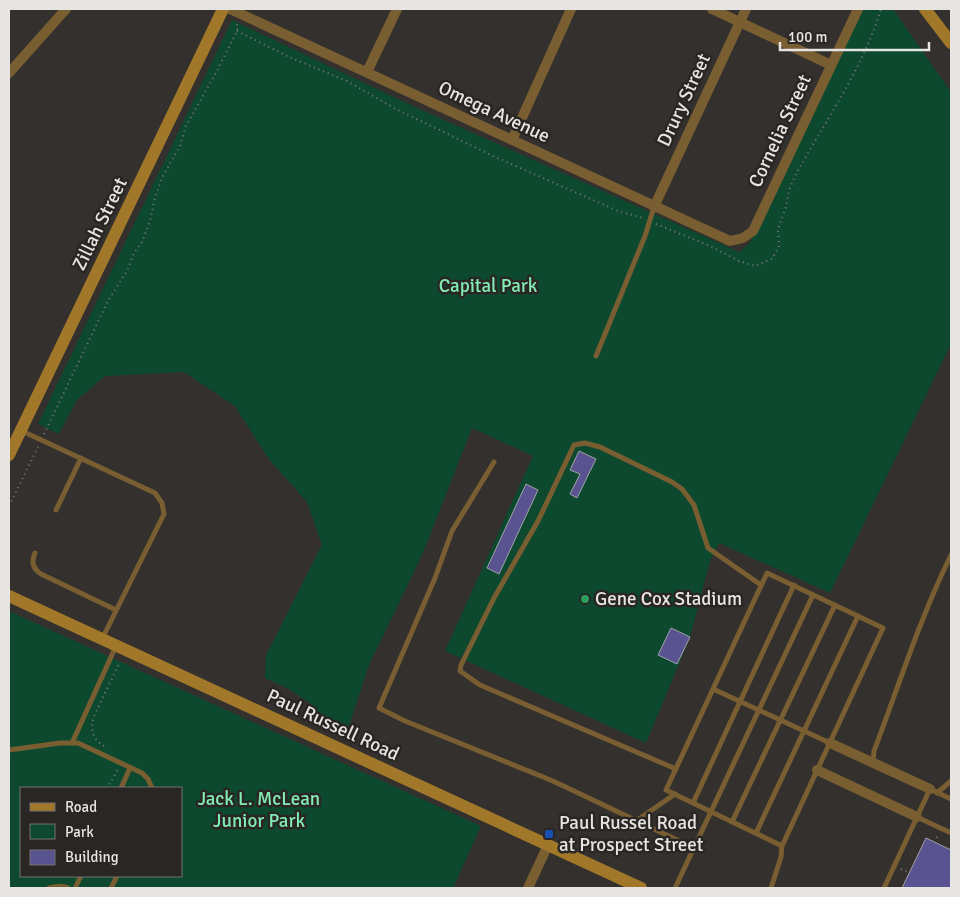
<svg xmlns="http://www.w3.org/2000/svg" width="960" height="897" viewBox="0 0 960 897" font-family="Signika,sans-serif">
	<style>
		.green { fill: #0d492f; fill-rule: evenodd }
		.building { fill: #595491; stroke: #a2a2a7 }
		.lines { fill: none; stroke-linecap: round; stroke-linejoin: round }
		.path { stroke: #7d7a78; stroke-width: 2; stroke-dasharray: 1 4; stroke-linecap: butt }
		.lane { stroke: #795e32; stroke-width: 5 }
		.street { stroke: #795e32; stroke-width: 10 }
		.secondary { stroke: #a17729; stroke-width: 12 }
		.leisure-dot { fill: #2e9e5b; stroke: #292624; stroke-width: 2 }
		.transit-dot { fill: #1a4fb4; stroke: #292624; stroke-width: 2 }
		.labels { text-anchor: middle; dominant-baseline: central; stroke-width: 5; stroke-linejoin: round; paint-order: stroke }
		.street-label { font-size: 19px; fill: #e7e5e3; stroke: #292624 }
		.park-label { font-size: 19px; fill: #82ecb5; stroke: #292624 }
		.poi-label { font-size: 19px; fill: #e7e5e3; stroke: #292624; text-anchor: start }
	</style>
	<rect width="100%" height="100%" fill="#33302d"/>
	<g class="green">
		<path d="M863,9H893L951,92V344L830,593L719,543L710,561L690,637L646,743L445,651L533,456L472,428L423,553L369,665L345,738L320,721L309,702L285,687L265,678L266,655L322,545L307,502L268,458L235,406L184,372L105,376L76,401L59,434L38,424L232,20L413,106L739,252L750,243Z"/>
		<path d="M9,611L481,826L453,888H9ZM21,788H181V876H21Z"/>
	</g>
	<g class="building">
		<path d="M579,451L596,459L577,498L570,494L580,474L570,470Z"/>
		<path d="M526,484L538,490L499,574L487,568Z"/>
		<path d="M671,628L690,637L677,664L658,655Z"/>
		<path d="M926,838L951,850V888H902Z"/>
	</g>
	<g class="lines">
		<g class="path">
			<path d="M237,31L289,57L347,81L394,108L493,156L618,211L643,218"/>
			<path d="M656,224L710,246L739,261L755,266L772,259L779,247L778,229L786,207L789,190L796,174C826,120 863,68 881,9"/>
			<path d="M44,434L108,301L127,271L134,253L142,242L150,221L155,198L162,178L180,146L186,126L218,69L237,31V24"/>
			<path d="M9,506L38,447"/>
			<path d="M104,746C92,739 90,729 94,716L119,664"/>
			<path d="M106,788L111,782L118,769"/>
			<path d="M934,842L938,835"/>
			<path d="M901,869L908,872"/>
		</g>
		<g class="lane">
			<path d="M596,356L645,236L654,207"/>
			<path d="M22,431L155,493L162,503L164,514L102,639"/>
			<path d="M494,462L452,531L435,578L379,708L405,721L553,781L694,848"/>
			<path d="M56,510L81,458"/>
			<path d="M35,553C31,562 33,569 41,574L116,610"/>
			<path d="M713,689L830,743"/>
			<path d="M72,743L116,646"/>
			<path d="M9,750L60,743H78L142,773L148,779L152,788"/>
			<path d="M873,762L874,751C899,685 920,618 951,555"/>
			<path d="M676,769L480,685L460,671L461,665L494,598L538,521L574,445L585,443L600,447L672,482L682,489L694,505L708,548L761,585"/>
			<path d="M121,788L130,768"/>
			<path d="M937,793L951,781"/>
			<path d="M693,803L794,585"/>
			<path d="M917,817L951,833"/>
			<path d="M636,821L675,794"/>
			<path d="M732,822L835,605"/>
			<path d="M756,833L858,616"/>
			<path d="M49,888C56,886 62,885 68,888"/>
			<path d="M75,888L81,876"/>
			<path d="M111,888L117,876"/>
			<path d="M675,888L813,595"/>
			<path d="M771,888L781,857L782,846L883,628L767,573L666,790L782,846"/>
			<path d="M884,888L930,789L951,799"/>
		</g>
		<g class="street">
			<path d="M230,9L730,241L743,238L753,231L858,9"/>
			<path d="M712,9L831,65"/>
			<path d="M367,72L397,9"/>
			<path d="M9,73L66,9"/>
			<path d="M512,140L571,9"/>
			<path d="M654,207L746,9"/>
			<path d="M830,743L930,789"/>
			<path d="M817,770L917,817"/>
			<path d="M528,888L548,845"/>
		</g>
		<g class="secondary">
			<path d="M925,9L951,43"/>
			<path d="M9,455L223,9"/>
			<path d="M9,596L641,888"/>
		</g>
	</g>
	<circle class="leisure-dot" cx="585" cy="599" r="5"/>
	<rect class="transit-dot" x="544" y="829" width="10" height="10" rx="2.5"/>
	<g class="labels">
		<g class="street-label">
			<text transform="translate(684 100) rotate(-65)">Drury Street</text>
			<text transform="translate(494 112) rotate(25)">Omega Avenue</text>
			<text transform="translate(780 131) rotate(-65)">Cornelia Street</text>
			<text transform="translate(100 224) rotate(-64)">Zillah Street</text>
			<text transform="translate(333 725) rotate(25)">Paul Russell Road</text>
		</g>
		<g class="park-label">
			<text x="488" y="286">Capital Park</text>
			<text x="259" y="799">Jack L. McLean<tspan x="259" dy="22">Junior Park</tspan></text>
		</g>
		<g class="poi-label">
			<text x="595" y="599">Gene Cox Stadium</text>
			<text x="559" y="823">Paul Russel Road<tspan x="559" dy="22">at Prospect Street</tspan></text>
		</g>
	</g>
	<rect width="960" height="897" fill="none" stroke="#e7e5e3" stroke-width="20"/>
	<rect x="20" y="787" width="162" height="90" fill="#292624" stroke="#757270"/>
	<rect x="30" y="803" width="25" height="8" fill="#a17729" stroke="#757270"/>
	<text x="65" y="812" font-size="15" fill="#e7e5e3">Road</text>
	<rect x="30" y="824" width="25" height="15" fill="#0d492f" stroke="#757270"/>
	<text x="65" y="837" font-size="15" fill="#e7e5e3">Park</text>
	<rect x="30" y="850" width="25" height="15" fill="#595491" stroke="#757270"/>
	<text x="65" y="862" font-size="15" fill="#e7e5e3">Building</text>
	<path d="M780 42v8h149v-8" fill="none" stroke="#e7e5e3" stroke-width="2.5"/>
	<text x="788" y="42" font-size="15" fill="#e7e5e3" stroke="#292624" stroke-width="4" paint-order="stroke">100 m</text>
</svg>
